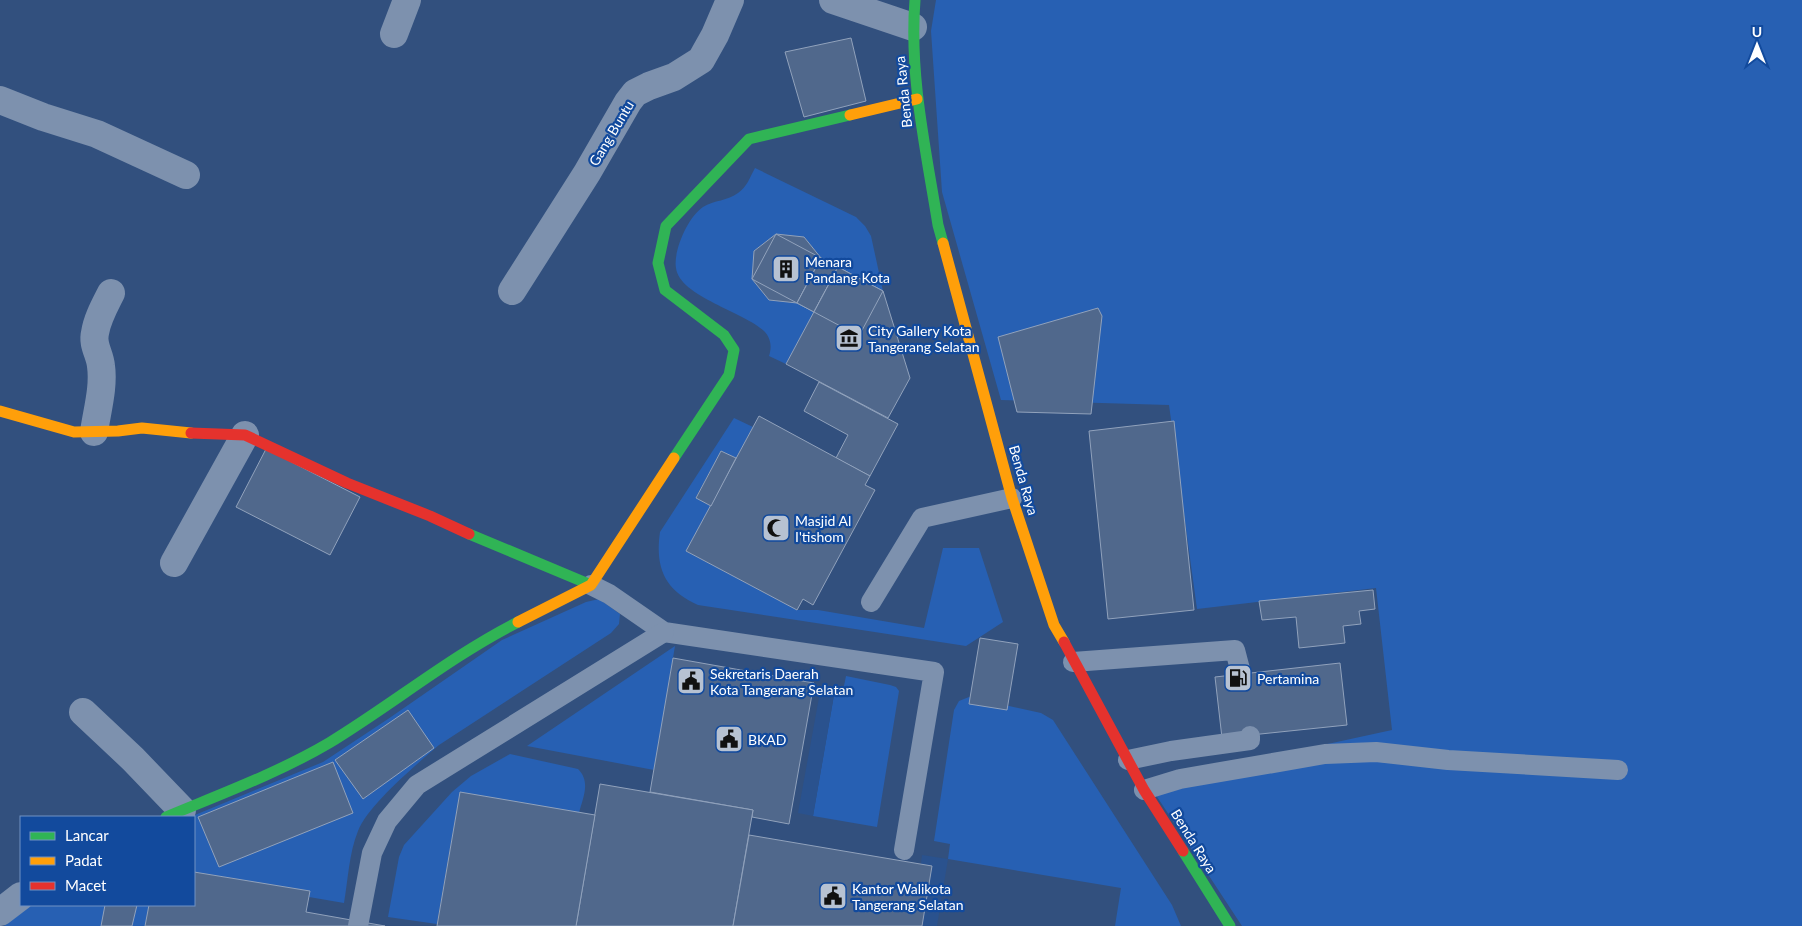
<svg xmlns="http://www.w3.org/2000/svg" width="1802" height="926" viewBox="0 0 1802 926" font-family="Lato,sans-serif">
	<style>
		.green { fill: #2760b3 }
		.water { fill: #2a528e }
		.building { fill: #50688c; stroke: #91a2bc }
		.lines { fill: none; stroke-linecap: round; stroke-linejoin: round }
		.lane { stroke: #7d91ae; stroke-width: 20 }
		.street { stroke: #7d91ae; stroke-width: 28 }
		.fast { stroke: #30b455; stroke-width: 11 }
		.slow { stroke: #ff9f0a; stroke-width: 11 }
		.jam { stroke: #e5322d; stroke-width: 11 }
		.labels { text-anchor: middle; dominant-baseline: central; stroke-width: 4.5; stroke-linejoin: round; paint-order: stroke }
		.street-label { font-size: 14px; fill: #fff; stroke: #124a9d }
		.poi-label { font-size: 14px; fill: #fff; stroke: #124a9d; text-anchor: start }
	</style>
	<rect width="100%" height="100%" fill="#32507e"/>
	<g class="green">
		<path d="M936,0H1802V926H1242L1148,783L1392,730L1376,588L1197,609L1169,405L1001,400L942,192L931,31Z"/>
		<path d="M755,168L856,217L865,226L871,236L883,291L821,258L804,237L776,234L754,251L752,279L769,300L797,303L814,312L786,364L769,356C772,347 771,338 764,331C746,313 679,296 676,268C673,251 688,217 703,207C714,200 728,201 738,193C747,187 750,177 755,168Z"/>
		<path d="M734,418L753,427L736,458L721,451L696,497L711,506L686,551L797,610H818L924,628L943,548H979L1003,622L966,646L698,605C664,590 655,567 660,532Z"/>
		<path d="M599,599L620,614L619,624L611,633L439,745C417,764 368,805 358,831C349,853 348,880 344,903L309,897V891L194,872V817H190L323,762L388,719L502,640L586,602Z"/>
		<path d="M675,646L654,770L527,746Z"/>
		<path d="M846,676L890,685L896,687L899,691L877,827L813,816L834,695L842,696Z"/>
		<path d="M969,697L1041,713L1053,720L1172,905L1181,926H1115L1121,888L948,859L950,844L934,841L954,710L959,701Z"/>
		<path d="M510,754L578,769C591,782 583,797 579,813L460,792L437,924L388,917L399,857L404,845L452,792L471,776Z"/>
		<path d="M31,905H149L145,926H4Z"/>
	</g>
	<g class="water">
		<path d="M820,692L834,695L813,816L798,813Z"/>
		<path d="M922,855L948,859L937,926H922L932,866L921,864Z"/>
	</g>
	<g class="building">
		<path d="M851,38L866,101L804,117L785,52Z"/>
		<path d="M776,234L804,237L821,258L818,286L797,303L769,300L752,279L754,251Z"/>
		<path d="M776,234L821,258L797,303L752,279Z"/>
		<path d="M821,258L838,267L814,312L797,303Z"/>
		<path d="M821,258L838,267L814,312L797,303Z"/>
		<path d="M838,267L883,291L910,378L888,418L786,364Z"/>
		<path d="M838,267L883,291L859,336L814,312Z"/>
		<path d="M1098,308L1102,316L1091,414L1017,412L998,337Z"/>
		<path d="M819,382L898,424L870,476L836,458L848,435L804,411Z"/>
		<path d="M759,416L870,476L865,485L875,490L813,605L803,599L797,610L686,551Z"/>
		<path d="M1174,421L1194,610L1108,619L1089,431Z"/>
		<path d="M266,449L360,497L330,555L236,507Z"/>
		<path d="M721,451L736,458L711,506L696,498Z"/>
		<path d="M1373,590L1375,609L1359,611L1361,624L1343,626L1345,643L1299,648L1296,617L1262,620L1259,601Z"/>
		<path d="M980,638L1018,644L1007,710L969,704Z"/>
		<path d="M673,658L814,683L789,824L752,817L753,810L650,792Z"/>
		<path d="M1340,663L1347,725L1222,738L1215,677Z"/>
		<path d="M408,710L434,748L363,799L335,760Z"/>
		<path d="M333,762L353,813L219,867L198,817Z"/>
		<path d="M600,784L753,810L733,926H576Z"/>
		<path d="M460,792L595,815L576,926H437Z"/>
		<path d="M749,835L932,866L922,926H733Z"/>
		<path d="M194,872L310,891L306,912L385,926H145L149,905H194Z"/>
		<path d="M105,905H137L132,926H101Z"/>
	</g>
	<g class="lines">
		<g class="lane">
			<path d="M591,585L609,594L664,632L934,672L904,850"/>
			<path d="M871,602L922,518L1012,498"/>
			<path d="M1073,662L1235,650L1241,673"/>
			<path d="M1128,760L1171,751L1250,740V736"/>
			<path d="M1144,790L1180,779L1325,754L1376,752L1448,760L1618,770"/>
			<path d="M358,926L372,853L387,821L417,785L664,632"/>
		</g>
		<g class="street">
			<path d="M833,0L913,27"/>
			<path d="M394,34L407,0"/>
			<path d="M0,100L43,117L97,134L186,175"/>
			<path d="M512,291L587,173L628,102L635,93L649,86L674,77L701,60L715,35L730,0"/>
			<path d="M94,432C97,411 104,387 101,366C100,354 92,345 95,333C97,319 105,305 111,293"/>
			<path d="M174,563L245,435"/>
			<path d="M83,712L133,759L182,810"/>
			<path d="M0,912L21,896"/>
		</g>
		<g class="fast">
			<path d="M915,0C909,76 926,150 938,225L943,243"/>
			<path d="M674,458L729,375L734,350L724,335L665,290L658,263L666,226L749,139L850,115"/>
			<path d="M469,534L591,585"/>
			<path d="M166,817C221,794 278,773 329,743C393,704 451,656 518,622"/>
			<path d="M1183,851L1230,926"/>
		</g>
		<g class="slow">
			<path d="M850,115L917,99"/>
			<path d="M943,243L1012,498L1054,625L1064,642"/>
			<path d="M0,411L74,432L118,431L142,428L191,433"/>
			<path d="M518,622L591,585L674,458"/>
		</g>
		<g class="jam">
			<path d="M191,433L245,435L347,483L430,516L469,534"/>
			<path d="M1064,642L1144,790L1183,851"/>
		</g>
	</g>
	<defs>
		<symbol id="building-square" viewBox="-11 -11 22 22"><rect x="-9" y="-9" width="18" height="18" rx="4" fill="#b7c2d2" stroke="#124a9d"/><path d="M-4-6H4V6H1V3H-1V6H-4ZM-2.5-4.3h1.7v1.8h-1.7ZM.8-4.3h1.7v1.8H.8ZM-2.5-1h1.7V.8h-1.7ZM.8-1h1.7V.8H.8Z" fill="#111"/></symbol>
		<symbol id="museum-square" viewBox="-11 -11 22 22"><rect x="-9" y="-9" width="18" height="18" rx="4" fill="#b7c2d2" stroke="#124a9d"/><path d="M0-6L6-3V-2H-6V-3ZM-5-1h2V3h-2ZM-1-1h2V3h-2ZM3-1h2V3H3ZM-6 4H6V6H-6Z" fill="#111"/></symbol>
		<symbol id="mosque-square" viewBox="-11 -11 22 22"><rect x="-9" y="-9" width="18" height="18" rx="4" fill="#b7c2d2" stroke="#124a9d"/><path d="M3.5-4.9A6 6 0 1 0 3.5 4.9A5 5 0 1 1 3.5-4.9Z" fill="#111"/></symbol>
		<symbol id="fuel-square" viewBox="-11 -11 22 22"><rect x="-9" y="-9" width="18" height="18" rx="4" fill="#b7c2d2" stroke="#124a9d"/><path d="M-5.5-6h7V0h2V4h1.3V-2.5L3-4.5l.8-.8L6-3V5H2.5V1h-1V6h-7ZM-4.2-4.7v3.2H.2V-4.7Z" fill="#111"/></symbol>
		<symbol id="civic-square" viewBox="-11 -11 22 22"><rect x="-9" y="-9" width="18" height="18" rx="4" fill="#b7c2d2" stroke="#124a9d"/><path d="M-.6-6.5H3V-4.5H.6V-3L4-1V1h2V6H-6V1h2V-1L-.6-3ZM-1.2 2.5V6h2.4V2.5Z" fill="#111"/></symbol>
	</defs>
	<g fill-rule="evenodd">
		<use href="#building-square" x="770" y="253" width="32" height="32"/>
		<use href="#museum-square" x="833" y="322" width="32" height="32"/>
		<use href="#mosque-square" x="760" y="512" width="32" height="32"/>
		<use href="#fuel-square" x="1222" y="662" width="32" height="32"/>
		<use href="#civic-square" x="675" y="665" width="32" height="32"/>
		<use href="#civic-square" x="713" y="723" width="32" height="32"/>
		<use href="#civic-square" x="817" y="880" width="32" height="32"/>
	</g>
	<g class="labels">
		<g class="street-label">
			<text transform="translate(903 92) rotate(-96)">Benda Raya</text>
			<text transform="translate(611 133) rotate(-59)">Gang Buntu</text>
			<text transform="translate(1024 480) rotate(74)">Benda Raya</text>
			<text transform="translate(1194 841) rotate(58)">Benda Raya</text>
		</g>
		<g class="poi-label">
			<text x="805" y="261">Menara<tspan x="805" dy="16">Pandang Kota</tspan></text>
			<text x="868" y="330">City Gallery Kota<tspan x="868" dy="16">Tangerang Selatan</tspan></text>
			<text x="795" y="520">Masjid Al<tspan x="795" dy="16">I'tishom</tspan></text>
			<text x="710" y="673">Sekretaris Daerah<tspan x="710" dy="16">Kota Tangerang Selatan</tspan></text>
			<text x="1257" y="678">Pertamina</text>
			<text x="748" y="739">BKAD</text>
			<text x="852" y="888">Kantor Walikota<tspan x="852" dy="16">Tangerang Selatan</tspan></text>
		</g>
	</g>
	<rect x="20" y="816" width="175" height="90" fill="#124a9d" stroke="#7192c4"/>
	<rect x="30" y="832" width="25" height="8" fill="#30b455" stroke="#7192c4"/>
	<text x="65" y="841" font-size="15" fill="#ffffff">Lancar</text>
	<rect x="30" y="857" width="25" height="8" fill="#ff9f0a" stroke="#7192c4"/>
	<text x="65" y="866" font-size="15" fill="#ffffff">Padat</text>
	<rect x="30" y="882" width="25" height="8" fill="#e5322d" stroke="#7192c4"/>
	<text x="65" y="891" font-size="15" fill="#ffffff">Macet</text>
	<g transform="translate(1757 45)" stroke="#124a9d" stroke-width="4" paint-order="stroke">
	<path d="M0-4L9 19L0 12L-9 19Z" fill="#ffffff"/>
	<text y="-8" font-size="14" font-weight="bold" text-anchor="middle" fill="#ffffff">U</text>
	</g>
</svg>
